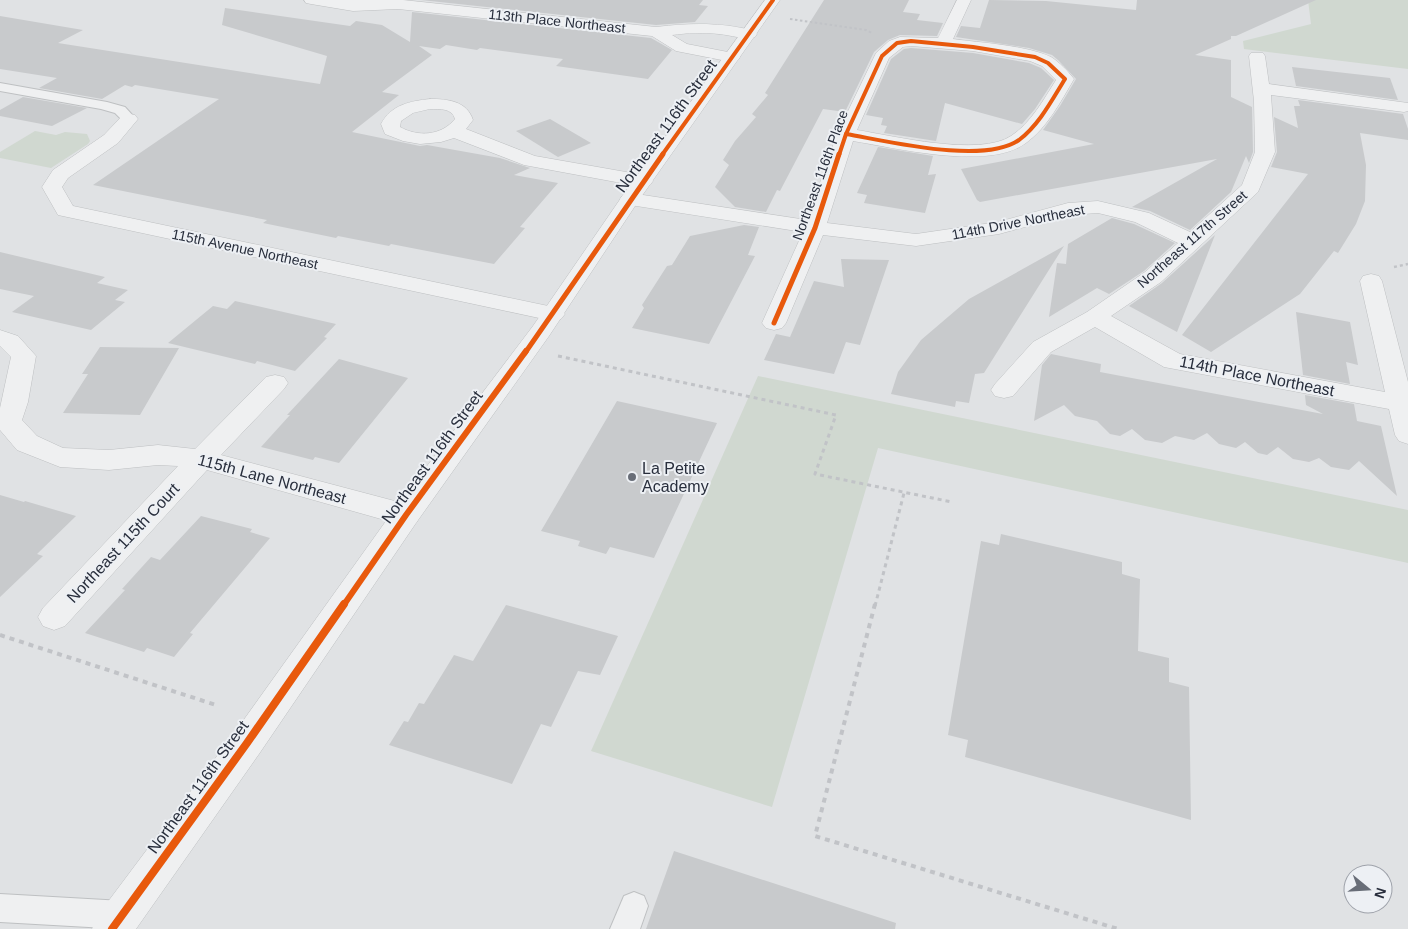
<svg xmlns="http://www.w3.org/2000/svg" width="1408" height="929" viewBox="0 0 1408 929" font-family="Helvetica,sans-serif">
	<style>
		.green { fill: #d0d8d0 }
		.building { fill: #c8cacc }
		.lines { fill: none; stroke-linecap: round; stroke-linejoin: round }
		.service-casing { stroke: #bec0c2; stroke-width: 2 }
		.minor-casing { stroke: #bec0c2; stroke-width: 1 }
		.tertiary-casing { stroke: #bec0c2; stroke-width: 1 }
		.path-far3 { stroke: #c1c3c7; stroke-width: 2; stroke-dasharray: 2.5 2.5; stroke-linecap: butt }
		.path-far2 { stroke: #c1c3c7; stroke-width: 2.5; stroke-dasharray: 3 3; stroke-linecap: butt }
		.path-far1 { stroke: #c1c3c7; stroke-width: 3; stroke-dasharray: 4 4; stroke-linecap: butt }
		.path { stroke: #c1c3c7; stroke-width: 4; stroke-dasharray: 5 5; stroke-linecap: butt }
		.service { fill: #eff0f1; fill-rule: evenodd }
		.minor { fill: #eff0f1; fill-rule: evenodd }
		.tertiary { fill: #eff0f1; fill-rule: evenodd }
		.cycleway-far3-casing { stroke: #edf0f4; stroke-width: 5.5 }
		.cycleway-far2-casing { stroke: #edf0f4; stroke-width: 8 }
		.cycleway-far1-casing { stroke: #edf0f4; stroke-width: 9 }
		.cycleway-casing { stroke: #edf0f4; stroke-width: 11 }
		.cycleway-far3 { stroke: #e8590c; stroke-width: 4 }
		.cycleway-far2 { stroke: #e8590c; stroke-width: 5 }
		.cycleway-far1 { stroke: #e8590c; stroke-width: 6 }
		.cycleway { stroke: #e8590c; stroke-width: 8 }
		.poi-dot { fill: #686d77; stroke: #edf0f4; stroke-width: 2 }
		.labels { text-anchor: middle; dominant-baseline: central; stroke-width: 4; stroke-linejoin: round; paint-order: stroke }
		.far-street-label { font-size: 14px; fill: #282e3c; stroke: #edf0f4 }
		.street-label { font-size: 16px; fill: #282e3c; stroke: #edf0f4 }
		.poi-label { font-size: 16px; fill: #282e3c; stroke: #edf0f4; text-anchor: start }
	</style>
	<rect width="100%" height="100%" fill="#e0e2e4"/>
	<g class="green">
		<path d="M1308,0H1408V69L1244,49L1243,41L1311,24Z"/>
		<path d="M35,131L56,135L65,132L87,134L90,141L88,144L51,168L0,158V152Z"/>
		<path d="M758,376L1408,510V563L878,448L772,807L591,751Z"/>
	</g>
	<g class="building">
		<path d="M421,0H703L699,5L708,6L695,22L656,25Z"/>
		<path d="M824,0H909L903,12L920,14L917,20L943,23L937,36L900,35L888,40L874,52L845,112L823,109L780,191L777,190L766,212L735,207L715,187L729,165L723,160L735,141L756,117L752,114L768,95L765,93Z"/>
		<path d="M989,0L1046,1L1136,10L1137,0H1316L1236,36H1231V39L1195,55L1231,60V97L1252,107L1253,152L1249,163L1246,156L1231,192L1190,230L1150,211L1132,207L1217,159L980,202L977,200L961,169L1094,144L1043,130L1060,106L1076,79L1058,60L1052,55L1029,48L956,37L961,26L980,28Z"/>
		<path d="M225,8L350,26L356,21L382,25L410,42L412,12L651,38L672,50L648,79L556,66L563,59L480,48L477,50L446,45L440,49L419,46L432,55L382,92L399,95L352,132L420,146L427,145L500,158L530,168L514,175L558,183L520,227L525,228L494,264L391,244L389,246L338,236L336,238L263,223L267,220L93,185L219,99L135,85L132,87L125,85L102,99L39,88L57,78L0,69V16L83,30L58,43L320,84L327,56L222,25Z"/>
		<path d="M911,48L973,53L1029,63L1041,68L1054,80L1035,109L1022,124L945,103L936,141L884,133L887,126L881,125L883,118L866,115L891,59L904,49Z"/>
		<path d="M1292,67L1390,78L1398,100L1296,86Z"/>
		<path d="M23,97L87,108L52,126L0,116V110Z"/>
		<path d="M1298,100L1403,114L1408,129V140L1360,133L1366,165L1365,201L1356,224L1338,253L1334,251L1300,294L1211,352L1182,335L1308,174L1271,167L1277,152L1274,117L1298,128L1294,106H1300Z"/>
		<path d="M550,119L591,143L558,157L516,131Z"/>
		<path d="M878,147L933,156L928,175L936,174L925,213L864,203L867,195L857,193Z"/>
		<path d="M1112,218L1134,224L1175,243L1144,271L1109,294L1097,288L1049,317L1057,263L1066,264L1068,244Z"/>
		<path d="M744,225L759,227L748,255L755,256L709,344L632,328L644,308L642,305L667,266L672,265L690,236Z"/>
		<path d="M1215,235L1177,332L1129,306L1162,283Z"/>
		<path d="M1064,246L984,373L975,374L969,403L956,401L955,407L891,394L898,372L921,340L969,299Z"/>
		<path d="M0,252L105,277L97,283L128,290L115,300L125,302L91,330L12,312L34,296L0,289Z"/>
		<path d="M841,259L889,260L860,345L846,342L834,374L764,360L776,334L790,337L814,281L844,287Z"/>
		<path d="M235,301L336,324L324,337L327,338L295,371L257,361L255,364L168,343L213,306L227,309Z"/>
		<path d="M1296,312L1350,322L1358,365L1346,362L1350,384L1303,375Z"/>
		<path d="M100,347L179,348L140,415L63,413L88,374H82Z"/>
		<path d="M1051,354L1101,364L1100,372L1323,414L1306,405L1305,395L1354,404L1357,421L1381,426L1397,496L1359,461L1349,470L1331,467L1319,458L1309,462L1293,459L1278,447L1267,455L1258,453L1245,442L1236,448L1219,444L1207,433L1194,440L1175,436L1162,443L1145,440L1132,429L1120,436L1110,434L1097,421L1075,416L1064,405L1034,421L1042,365Z"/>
		<path d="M339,359L408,378L339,463L315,457L313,460L261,447L290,415H287Z"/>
		<path d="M617,401L717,423L654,558L610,547L606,554L578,546L580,541L541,531Z"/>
		<path d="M0,495L24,502L25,501L76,516L37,554L43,556L0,597Z"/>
		<path d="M201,516L252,529L250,532L270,538L190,633L193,634L174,657L147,648L144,652L85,633L125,590L122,589L151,557L160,560Z"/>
		<path d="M1001,534L1122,562V574L1140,579L1138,651L1169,658V682L1189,687L1191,820L965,757L968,740L948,735L981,541L999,545Z"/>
		<path d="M506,605L618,636L600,675L578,671L551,727L541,724L512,784L389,745L404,721L408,722L419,703L424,704L454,655L473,661Z"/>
		<path d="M674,851L896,923L895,929H646Z"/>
	</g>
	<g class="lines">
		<defs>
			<g id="service">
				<path d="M0,83L107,102L125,107L136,119L129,123L124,122L115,113L101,109L0,91Z"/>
				<path d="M634,892L644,896L648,906L640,929H610L624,896Z"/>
				<path d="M0,894L123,901L133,905L137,915L133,925L124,929L0,922Z"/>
			</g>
			<g id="minor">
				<path d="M304,0H403L656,27C690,23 721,22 755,31L757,34L755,37C743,40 731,35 719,34C703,32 687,33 672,35L687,44L738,54L740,57L738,60L732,62L676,51L652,36L398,9L353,11L311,4L306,3Z"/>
				<path d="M957,0H971L953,39C981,43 1026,45 1051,57C1059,62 1068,71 1074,79C1061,101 1047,128 1026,143C989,171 896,148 853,141L827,223L916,234L998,222L1068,203L1098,201L1149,213L1190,232L1242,185L1255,152L1254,101L1249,56L1251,53H1263L1265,56L1269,84L1408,103V111L1404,112L1271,95L1275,152L1258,192L1161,282L1111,316L1180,354L1385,392L1360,281L1363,276L1371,274L1379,276L1382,281L1408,382V444L1399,441L1395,435L1389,409L1164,367L1095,327L1051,352L1013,396L1004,398L995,396L991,390L995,384L1033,342L1087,312L1145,272L1178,243L1135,222L1098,213L1069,215L999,234L916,246L823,235L786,323L782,328L774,330L766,328L762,323L803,232L630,205L623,203L620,199L623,195L630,193L807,220L837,134L876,53L889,41L900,37L938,38ZM911,46L973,51L1030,61L1042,66L1056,80C1044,99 1031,123 1011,136C980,157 893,136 857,130L889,58L903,47Z"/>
				<path d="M430,99C448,99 467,101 473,120L466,129L535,156L643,175L650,177L653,181L650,185L643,187L524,165L454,138L441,142L420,144L403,141L385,134L381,124C391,105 410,101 430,99ZM430,109C440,109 452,108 455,119C441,136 418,137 400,127L401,121L413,113Z"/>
				<path d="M129,114L135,115L138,119L118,143L68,178L62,187L73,206L553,307L561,309L565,314L561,319L553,321L58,215L42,187L53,170L104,135L123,115Z"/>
				<path d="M0,330L18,336L36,356L28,402L22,420L37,436L63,448L109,450L158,445L195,449L266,377L275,375L284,377L288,383L284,389L221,455L406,504L416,507L420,515L416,523L406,526L207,470L65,626L54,630L43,626L38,617L43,608L178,466L158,465L109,470L60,467L17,450L0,430V408L11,357L0,346Z"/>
			</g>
			<path id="tertiary" d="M765,0H780L639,200L549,336L416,523L259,754L136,929H92L98,915L235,732L396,507L533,326L623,195Z"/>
		</defs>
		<use href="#service" class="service-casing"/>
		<use href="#minor" class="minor-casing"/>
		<use href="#tertiary" class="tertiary-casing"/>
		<path class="path-far3" d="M790,19L866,30L872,33"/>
		<path class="path-far2" d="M1394,267L1408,264"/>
		<g class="path-far1">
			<path d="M558,356L836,415L815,474L952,502"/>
			<path d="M875,606L904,493"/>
		</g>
		<g class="path">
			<path d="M875,604L815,836L1118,929"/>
			<path d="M0,635L216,705"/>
		</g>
		<use href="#service" class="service"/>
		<use href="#minor" class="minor"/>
		<use href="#tertiary" class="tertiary"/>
		<defs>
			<g id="cycleway-far3">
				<path d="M911,41L973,47L1035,57L1048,63L1065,79C1052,100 1039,125 1019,140C984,165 887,141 846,134L882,56L897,43Z"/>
				<path d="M662,155L773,0"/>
				<path d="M839,155L846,134"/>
			</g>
			<g id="cycleway-far2">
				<path d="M774,323L815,228L839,154"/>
				<path d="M525,353L663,154"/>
			</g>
			<path id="cycleway-far1" d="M343,606L406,515L526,351"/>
			<path id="cycleway" d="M112,929L247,743L344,604"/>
		</defs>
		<use href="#cycleway-far3" class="cycleway-far3-casing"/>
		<use href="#cycleway-far2" class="cycleway-far2-casing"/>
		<use href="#cycleway-far1" class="cycleway-far1-casing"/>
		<use href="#cycleway" class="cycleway-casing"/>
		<use href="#cycleway-far3" class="cycleway-far3"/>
		<use href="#cycleway-far2" class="cycleway-far2"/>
		<use href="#cycleway-far1" class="cycleway-far1"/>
		<use href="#cycleway" class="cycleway"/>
	</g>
	<circle class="poi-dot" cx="632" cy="477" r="5"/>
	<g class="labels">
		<g class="far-street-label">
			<text transform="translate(557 21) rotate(6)">113th Place Northeast</text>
			<text transform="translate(820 175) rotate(-70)">Northeast 116th Place</text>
			<text transform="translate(1018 222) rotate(-11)">114th Drive Northeast</text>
			<text transform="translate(1192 239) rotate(-41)">Northeast 117th Street</text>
			<text transform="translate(245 249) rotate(12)">115th Avenue Northeast</text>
		</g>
		<g class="street-label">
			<text transform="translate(666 126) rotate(-54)">Northeast 116th Street</text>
			<text transform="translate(1257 376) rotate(11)">114th Place Northeast</text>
			<text transform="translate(432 457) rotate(-54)">Northeast 116th Street</text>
			<text transform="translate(272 479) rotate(15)">115th Lane Northeast</text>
			<text transform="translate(123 543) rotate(-47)">Northeast 115th Court</text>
			<text transform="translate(198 787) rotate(-54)">Northeast 116th Street</text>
		</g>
		<g class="poi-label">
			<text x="642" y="468">La Petite<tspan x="642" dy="18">Academy</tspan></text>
		</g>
	</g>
	<g transform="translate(1368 889) rotate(108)"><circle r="24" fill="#edf0f4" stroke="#9ea2aa"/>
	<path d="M0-4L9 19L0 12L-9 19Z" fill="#686d77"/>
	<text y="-8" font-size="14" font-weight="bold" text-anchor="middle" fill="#282e3c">N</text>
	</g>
</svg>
